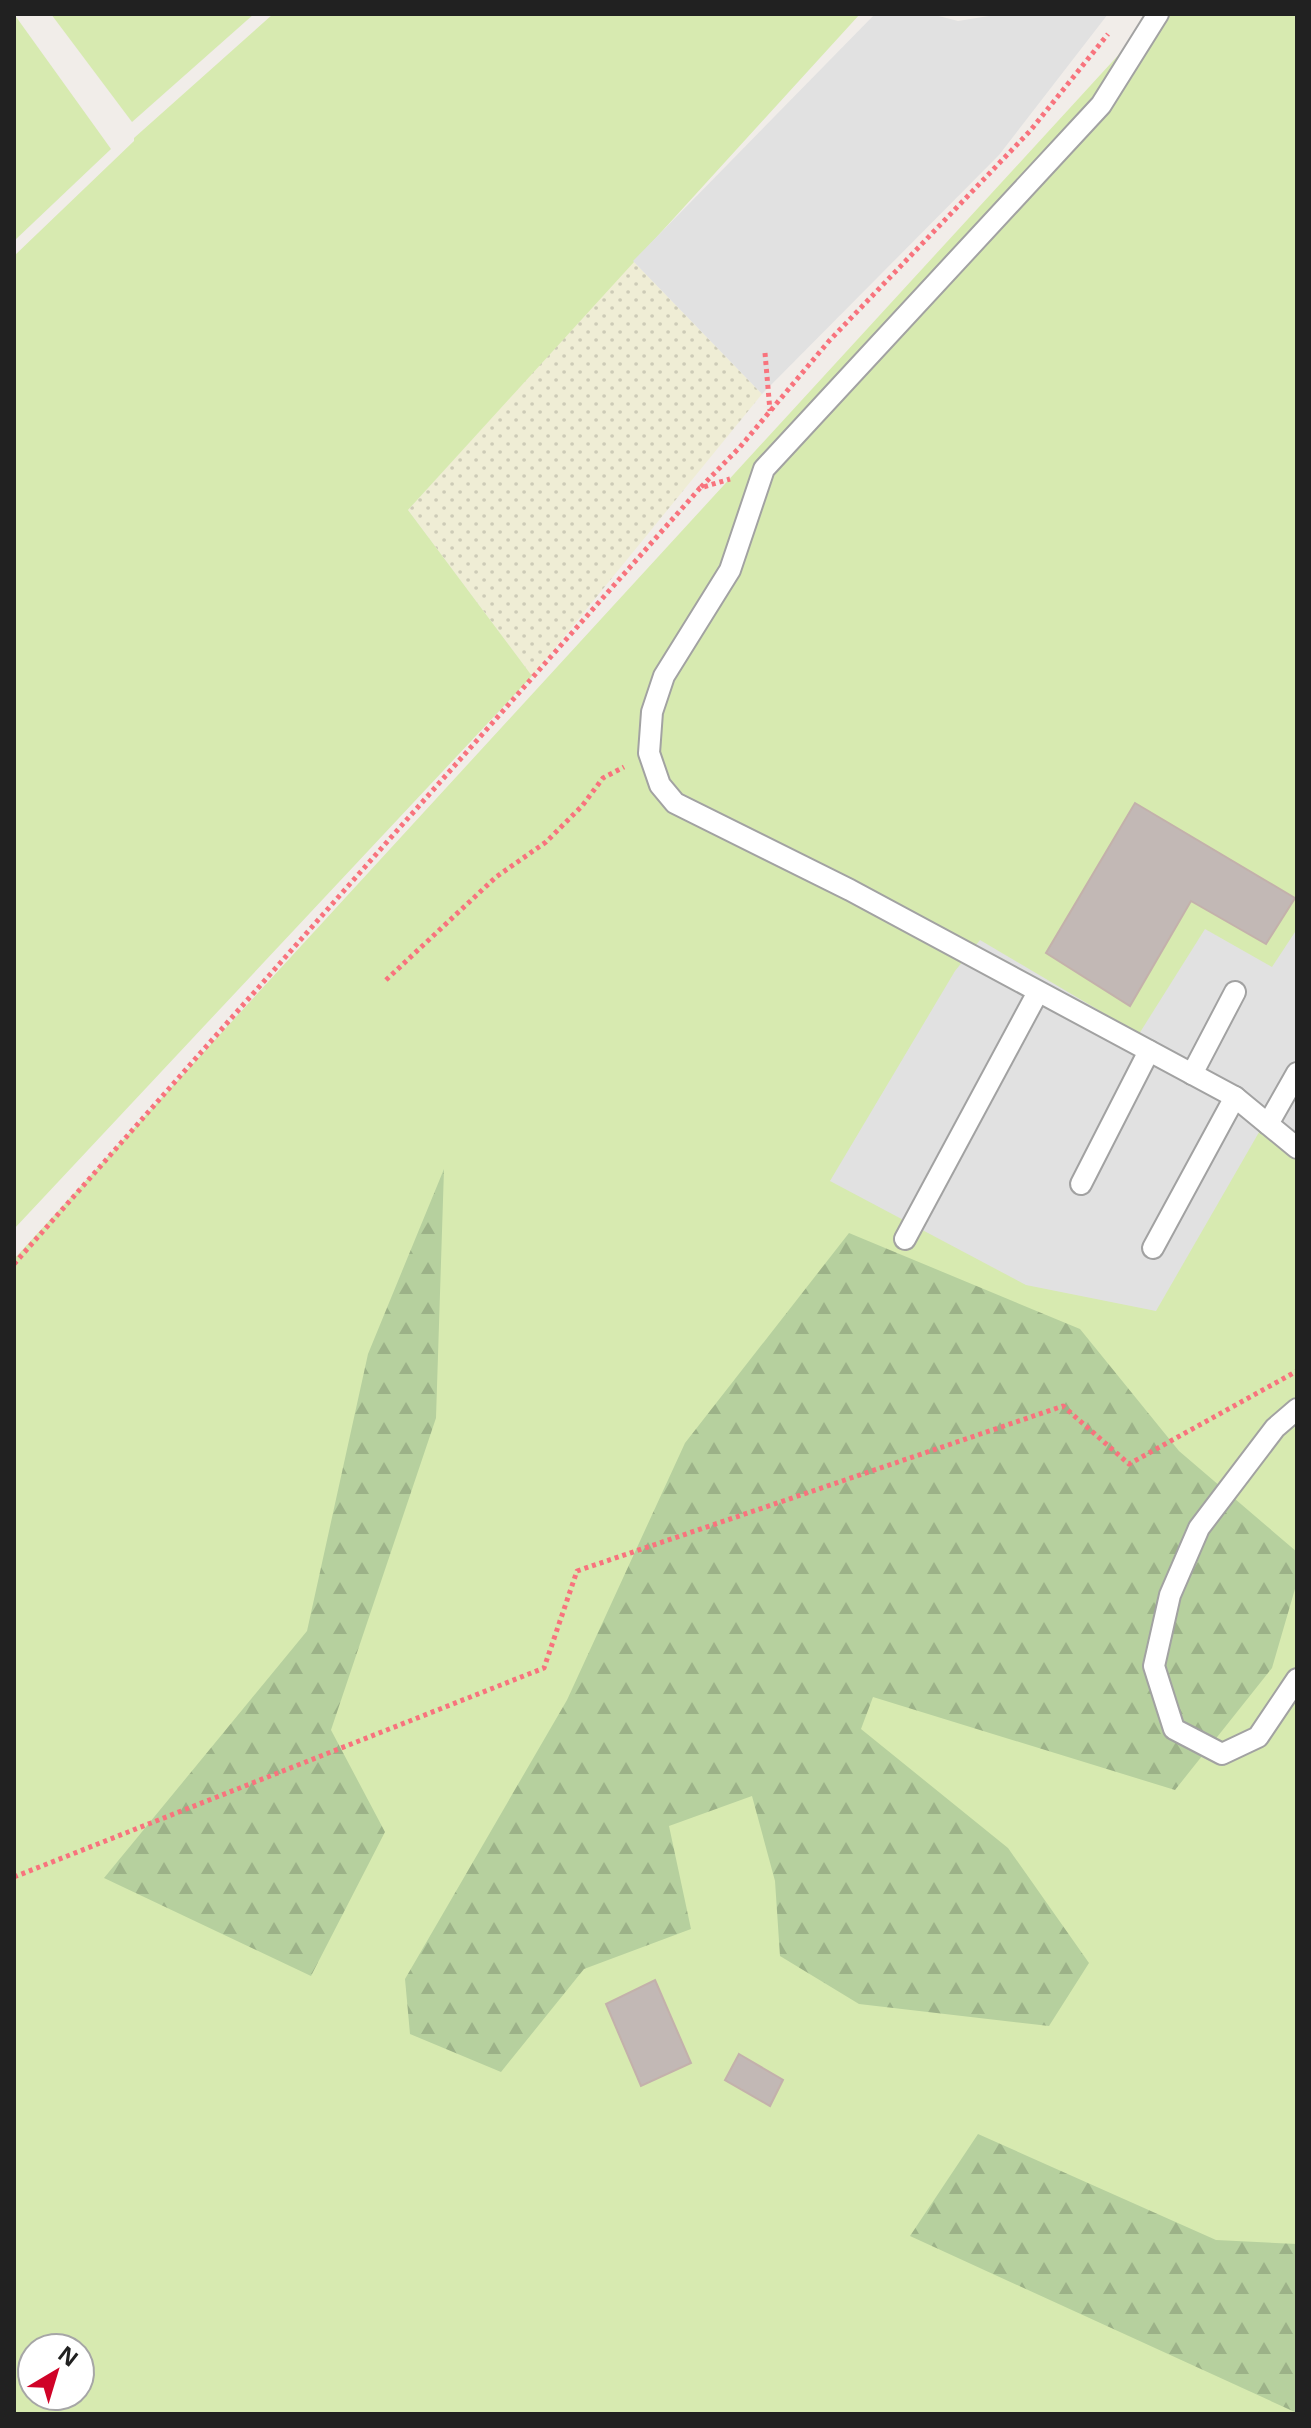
<svg xmlns="http://www.w3.org/2000/svg" width="1311" height="2428" viewBox="0 0 1311 2428" font-family="'Open Sans',sans-serif">
	<style>
		.farmland { fill: url(#farmland-dots) }
		.grass { fill: #d7eab0; fill-rule: evenodd }
		.forest { fill: url(#forest-firs) }
		.parking { fill: #e1e1e1 }
		.building { fill: #c2b8b5; stroke: #c3b1ab; stroke-width: 2 }
		.lines { fill: none; stroke-linecap: round; stroke-linejoin: round }
		.lane-casing { stroke: #a2a2a2; stroke-width: 24 }
		.path { stroke: #f8737d; stroke-width: 5; stroke-dasharray: 4 4; stroke-linecap: butt }
		.lane { stroke: #fff; stroke-width: 20 }
	</style>
	<defs>
		<pattern id="farmland-dots" width="8" height="8" patternUnits="userSpaceOnUse" patternTransform="scale(2)"><rect width="8" height="8" fill="#efedd5"/><path d="M2 2h.1M6 6h.1" fill="none" stroke="#cdcbb7" stroke-width="1.8" stroke-linecap="round"/></pattern>
		<pattern id="forest-firs" width="22" height="20" patternUnits="userSpaceOnUse" patternTransform="scale(2)"><rect width="22" height="20" fill="#b6d09e"/><path d="M5 1l3.5 6h-7zM16 11l3.5 6h-7z" fill="#9cb288"/></pattern>
	</defs>
	<rect width="100%" height="100%" fill="#f1ede9"/>
	<path class="farmland" d="M633,261L762,394L532,676L408,510Z"/>
	<g class="grass">
		<path d="M14,14L111,149L14,241Z"/>
		<path d="M51,14H254L132,122Z"/>
		<path d="M273,14H860L408,510L532,676L14,1229V256L134,141V138Z"/>
		<path d="M1156,14H1297V2414H14V1259ZM32,2348H80V2396H32Z"/>
	</g>
	<g class="forest">
		<path d="M444,1169L436,1418L331,1730L385,1832L311,1976L104,1878L307,1631L368,1354Z"/>
		<path d="M849,1233L1080,1329L1179,1451L1297,1552V1582L1272,1668L1175,1790L873,1697L861,1729L1008,1848L1089,1963L1049,2026L859,2004L780,1956L775,1881L752,1796L669,1826L691,1929L584,1969L501,2072L410,2034L405,1979L567,1700L685,1443Z"/>
		<path d="M978,2134L1216,2240L1297,2244V2413L910,2236Z"/>
	</g>
	<g class="parking">
		<path d="M875,14H931L958,21L1001,14H1108L999,155L762,394L633,261Z"/>
		<path d="M1205,929L1272,967L1297,929V1135L1262,1127L1156,1311L1026,1285L830,1181L955,971L980,940L1139,1034Z"/>
	</g>
	<g class="building">
		<path d="M1135,803L1295,898L1266,944L1191,901L1130,1006L1046,953Z"/>
		<path d="M655,1980L691,2063L641,2086L606,2004Z"/>
		<path d="M739,2054L783,2080L770,2106L725,2080Z"/>
	</g>
	<g class="lines">
		<defs>
			<g id="lane">
				<path d="M1158,14L1101,105L764,469L730,570L664,676L652,712L649,753L660,785L675,803L850,890L1235,1097L1297,1148"/>
				<path d="M1192,1074L1235,992"/>
				<path d="M1268,1124L1297,1073"/>
				<path d="M1081,1184L1149,1051"/>
				<path d="M905,1239L1038,992"/>
				<path d="M1153,1248L1235,1097"/>
				<path d="M1297,1409L1275,1428L1199,1528L1170,1595L1154,1666L1174,1729L1222,1754L1258,1737L1297,1679"/>
			</g>
		</defs>
		<use href="#lane" class="lane-casing"/>
		<g class="path">
			<path d="M765,353L770,411"/>
			<path d="M701,487L740,447L829,341L1030,131L1108,34"/>
			<path d="M386,980L496,877L546,842L582,806L603,778L624,767"/>
			<path d="M14,1264L700,488L730,479"/>
			<path d="M14,1877L544,1668L577,1571L1063,1406L1129,1464L1297,1371"/>
		</g>
		<use href="#lane" class="lane"/>
	</g>
	<rect width="1311" height="2428" fill="none" stroke="#212121" stroke-width="32"/>
	<g transform="translate(56 2372) rotate(38)"><circle r="38" fill="#ffffff" stroke="#a6a6a6" stroke-width="2"/>
	<path d="M0-6L14 30L0 20L-14 30Z" fill="#d00328"/>
	<text y="-12" font-size="22" font-weight="bold" text-anchor="middle" fill="#212121">N</text>
	</g>
</svg>
